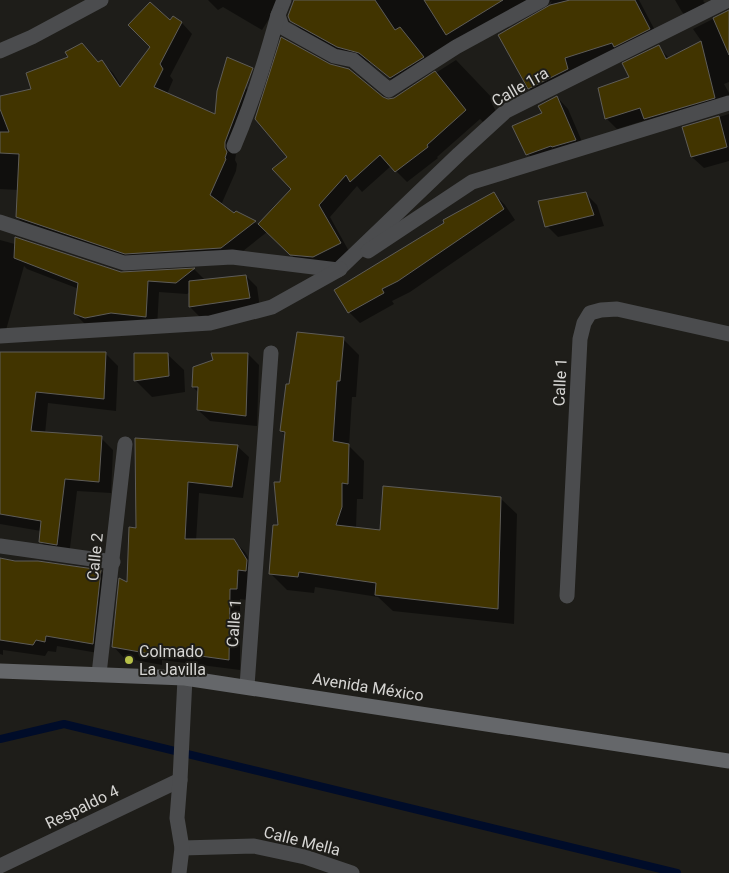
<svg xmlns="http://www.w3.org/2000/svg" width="729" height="873" viewBox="0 0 729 873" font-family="Roboto,sans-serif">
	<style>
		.shadow { fill: #0007 }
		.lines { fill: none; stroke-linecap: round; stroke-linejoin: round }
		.stream { stroke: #000c29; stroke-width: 8 }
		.building { fill: #413400; stroke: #5e5c58 }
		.street { stroke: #4b4c4e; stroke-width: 15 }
		.secondary { stroke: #65676a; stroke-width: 15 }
		.poi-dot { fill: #b7c148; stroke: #1e1d19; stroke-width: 2 }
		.labels { text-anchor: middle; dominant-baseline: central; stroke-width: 4; stroke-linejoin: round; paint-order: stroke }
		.street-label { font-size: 16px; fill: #d6d5d3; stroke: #1e1d19 }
		.poi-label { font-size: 16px; fill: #d6d5d3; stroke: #1e1d19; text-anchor: start }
	</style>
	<rect width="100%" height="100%" fill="#1e1d19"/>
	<g class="shadow">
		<path d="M208,0H281L262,30L223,7L218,10Z"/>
		<path d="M295,0H639L660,40L541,100L530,89L500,35L548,9L552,1L501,29L495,23L402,89L371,63L350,58L303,32L291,20Z"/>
		<path d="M675,0H704L703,1L715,13L694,23L682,12Z"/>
		<path d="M729,11V82L724,84L729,93V107L656,129L646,120L617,129L607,119L599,89L631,78L658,47L670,59L702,42L693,29Z"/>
		<path d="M173,18L182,23L192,34L170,76L173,80L167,94L216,116L225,69L257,98L236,154L235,160L237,164L236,171L221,205L234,214L236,212L259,225L382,98L388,101L395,99L456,60L496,102L492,104L497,113L484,123L480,119L437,157L438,158L407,182L391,166L362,192L357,186L330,217L351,255L325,268L303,266L267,232L233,259L137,264L28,228L17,217L19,190L0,189V97L33,90L70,58L82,44L99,63L102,62L113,73L122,87Z"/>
		<path d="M557,97L568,109L586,151L539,165L528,154L543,113Z"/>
		<path d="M729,114V161L704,168L692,157L684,128Z"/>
		<path d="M494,194L505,205L515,220L410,292L392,301L394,304L360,323L349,312Z"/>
		<path d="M586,194L597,205L604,226L558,237L547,226Z"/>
		<path d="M0,240L121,273L195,270L206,281L246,276L257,287L260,308L201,318L190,307V292L187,294L159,292L157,327L86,325L75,314L79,289L27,269L24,266L6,330H0Z"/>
		<path d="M343,339L359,355L356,397H352L349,446L364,461L363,499H357L356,528L381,531L500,498L517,514L514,624L393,611L378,597L315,587L314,593L287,590L271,574L279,526L286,436L281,431Z"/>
		<path d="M0,353L106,354L118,366L116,411L48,403L45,434L101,438L113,450L111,493L77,491L69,556L53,554L41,542V531L0,524Z"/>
		<path d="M167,354L184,370L185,392L152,397L135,380Z"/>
		<path d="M248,354L259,365L257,426L210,421L198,410L199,393L193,387L214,360Z"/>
		<path d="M136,440L237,446L249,457L243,498L199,493L196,541H234L245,552L257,572L248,600L240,599V670L162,660V665L124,658L113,646L128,584L137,529Z"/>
		<path d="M0,559L101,571L112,582L104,654L57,646L56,652L48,651L45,656L3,650V655L0,654Z"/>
	</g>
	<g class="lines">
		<path class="stream" d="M0,739L64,724L677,873"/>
	</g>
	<g class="building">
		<path d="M294,0H375L395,30L400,27L424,57L390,78L359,53L337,47L290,21L288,16Z"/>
		<path d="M424,0H503L446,35Z"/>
		<path d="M570,0H635L650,29L614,47L612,43L565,58L568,69L528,89L498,35L550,5Z"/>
		<path d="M150,2L170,20L173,16L182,22L160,64L163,69L154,87L215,114L217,91L227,57L253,68L225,142V148L227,152L225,158L226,159L210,195L234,213L236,211L256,221L221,248L125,254L16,217L19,154L0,153V132H9L0,109V96L31,89L26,73L68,57L65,52L82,43L98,62L102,60L120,87L150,47L128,25Z"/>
		<path d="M729,10V55L713,18Z"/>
		<path d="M281,37L330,64L349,69L383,97L388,99L394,98L435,71L466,110L427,145L428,147L395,172L380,155L350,182L346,175L319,205L341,243L313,257L290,255L258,224L291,189L272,169L287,157L255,119Z"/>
		<path d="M701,41L715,98L644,119L640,108L605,119L598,88L629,77L622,63L659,45L666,59Z"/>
		<path d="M557,96L576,140L552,147L551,146L526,155L512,126L542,113L538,106Z"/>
		<path d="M719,116L727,147L691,157L682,127Z"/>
		<path d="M494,192L504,209L398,281L382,289L384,293L348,313L334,290L444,223L443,220Z"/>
		<path d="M586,192L594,215L545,227L538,201Z"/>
		<path d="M15,237L121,272L195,268L176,283L148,281L146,317L111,313L85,318L74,314L78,283L14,258Z"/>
		<path d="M246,275L250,298L189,307V281Z"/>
		<path d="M297,332L344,337L340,381H337L333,441L349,444L348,484L342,483V507L336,525L380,530L383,486L501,497L498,609L375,595L376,583L299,572L298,577L269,574L273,525H278L274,482H280L285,432L280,431L286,384H289Z"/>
		<path d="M0,352H106L104,399L36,392L31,431L102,436L99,482L65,479L57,545L39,542L41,521L0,514Z"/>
		<path d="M134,353H168L169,376L134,381Z"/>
		<path d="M211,353H248L246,416L197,410L198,387H192L193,367L213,360Z"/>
		<path d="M135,438L238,445L232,487L188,482L185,539H234L247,560L246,571L238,570L237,589H230L229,660L151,649V654L112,647L119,578L127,582L129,527L136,528Z"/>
		<path d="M0,558L15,561H38L101,570L93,644L46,636L45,642L36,640L33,645L0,640Z"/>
	</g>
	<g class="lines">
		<g class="street">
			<path d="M284,0L278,15L282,27L334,56L353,60L389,90L456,47L542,0"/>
			<path d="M0,51L32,37L101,0"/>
			<path d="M234,146C252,104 266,59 278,15"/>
			<path d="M0,222L124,263L232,257L338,270L459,154L506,111L728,0"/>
			<path d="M368,251L472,182L729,103"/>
			<path d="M0,336L210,323L272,307L340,269"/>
			<path d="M0,546L113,562"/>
			<path d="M567,596L580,339L584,323L590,313L601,310L617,309L729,334"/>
			<path d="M99,674L125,444"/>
			<path d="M247,686L271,353"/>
			<path d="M182,848L254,846L305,857L352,873"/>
			<path d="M0,866L180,780"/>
			<path d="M179,873L182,848L177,818L180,780L185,678"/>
		</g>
		<path class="secondary" d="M0,671L185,678L729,761"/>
	</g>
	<circle class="poi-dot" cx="129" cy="660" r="5"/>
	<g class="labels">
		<g class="street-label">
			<text transform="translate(520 87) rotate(-30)">Calle 1ra</text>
			<text transform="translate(560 382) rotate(-87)">Calle 1</text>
			<text transform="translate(95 557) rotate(-84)">Calle 2</text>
			<text transform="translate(234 623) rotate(-86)">Calle 1</text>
			<text transform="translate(368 687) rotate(9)">Avenida México</text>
			<text transform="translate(82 807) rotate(-26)">Respaldo 4</text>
			<text transform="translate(302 841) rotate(14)">Calle Mella</text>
		</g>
		<g class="poi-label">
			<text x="139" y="651">Colmado<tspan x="139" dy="18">La Javilla</tspan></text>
		</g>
	</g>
</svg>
